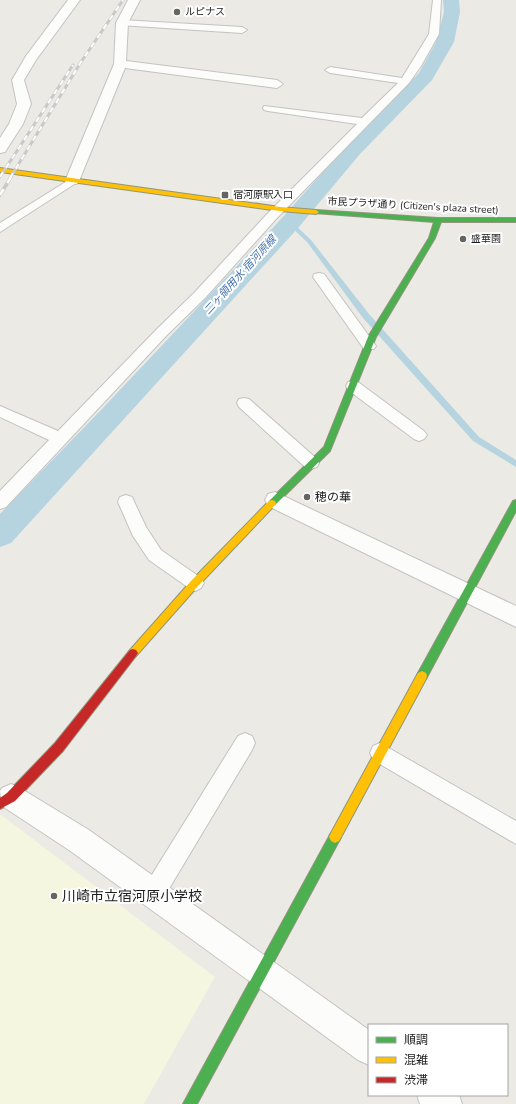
<svg xmlns="http://www.w3.org/2000/svg" width="516" height="1104" viewBox="0 0 516 1104" font-family="'Nunito Sans','Noto Sans JP',sans-serif">
	<style>
		.education { fill: #f4f6df }
		.lines { fill: none; stroke-linecap: round; stroke-linejoin: round }
		.stream { fill: #b6d4e0; fill-rule: evenodd }
		.canal { fill: #b6d4e0; fill-rule: evenodd }
		.lane-casing { stroke: #c3c3c1; stroke-width: 2 }
		.street-casing { stroke: #c3c3c1; stroke-width: 2 }
		.fast-casing { stroke: #91957c; stroke-width: 2 }
		.slow-casing { stroke: #91957c; stroke-width: 2 }
		.jam-casing { stroke: #91957c; stroke-width: 2 }
		.lane { fill: #fcfcfb; fill-rule: evenodd }
		.street { fill: #fcfcfb; fill-rule: evenodd }
		.fast { fill: #4caf50; fill-rule: evenodd }
		.slow { fill: #ffc107; fill-rule: evenodd }
		.jam { fill: #c62828; fill-rule: evenodd }
		.rail-far1-casing { stroke: #c9c9c8; stroke-width: 3 }
		.rail-casing { stroke: #c9c9c8; stroke-width: 3.5 }
		.rail-far1 { stroke: #fff; stroke-width: 2; stroke-dasharray: 5.5; stroke-linecap: butt }
		.rail { stroke: #fff; stroke-width: 2.5; stroke-dasharray: 7; stroke-linecap: butt }
		.poi-dot { fill: #646462; stroke: #fff; stroke-width: 1.5 }
		.labels { text-anchor: middle; dominant-baseline: central; stroke-width: 4; stroke-linejoin: round; paint-order: stroke }
		.far-poi-label { font-size: 10px; fill: #1c1c1c; stroke: #fff; text-anchor: start }
		.far-street-label { font-size: 10px; fill: #1c1c1c; stroke: #fff }
		.far-water-label { font-size: 11px; font-style: italic; fill: #4672af; stroke: #fff }
		.poi-label { font-size: 12px; fill: #1c1c1c; stroke: #fff; text-anchor: start }
		.near-poi-label { font-size: 14px; fill: #1c1c1c; stroke: #fff; text-anchor: start }
	</style>
	<rect width="100%" height="100%" fill="#ebeae5"/>
	<path class="education" d="M0,814L215,977L144,1104H0Z"/>
	<g class="lines">
		<path class="stream" d="M288,222H292L311,240L369,314L479,437L516,460V467L473,441L363,318L307,242L288,224Z"/>
		<path class="canal" d="M443,0H459L460,12L454,42L432,80L360,154L298,228L11,543L0,547V514L102,409L282,218L346,146L419,73L436,42L444,12Z"/>
		<defs>
			<g id="lane">
				<path d="M433,0H441L439,34L421,66L409,83L276,219L205,298L167,335L6,507L0,509V491L49,440L0,417V406L58,431L157,329L195,292L268,213L357,124L268,111L264,110L263,108L264,106L362,118L398,83L330,73L325,70L330,67L402,78L429,34Z"/>
				<path d="M122,20L242,27L247,30L242,33L119,25L117,23Z"/>
				<path d="M72,178L76,179L78,181L76,183L0,232V223Z"/>
				<path d="M319,273L324,274L374,343L376,346L374,349H364L313,277L314,274Z"/>
				<path d="M353,381L358,382L424,431L427,435L424,439L419,441L414,439L348,390L346,386L348,382Z"/>
				<path d="M244,398L249,399L317,459L319,463L317,467L311,469L305,467L239,407L237,403L239,399Z"/>
				<path d="M126,495L132,497L146,527L161,550L201,578L204,583L201,588L195,591L189,588L149,560L133,536L118,502L120,497Z"/>
				<path d="M245,733L252,736L255,743L252,750L161,902L153,905L145,902L142,894L145,886L238,736Z"/>
				<path d="M380,743L516,821V844L373,760L370,753L373,746Z"/>
			</g>
			<g id="street">
				<path d="M68,0H80L36,60L24,80L31,104L23,124L5,152L0,153V138L9,124L17,104L12,80L26,56Z"/>
				<path d="M128,0H140L128,23L126,61L277,80L283,84L277,88L125,68L79,181L77,184H67L65,181L114,64L116,23Z"/>
				<path d="M275,492L516,606V627L268,506L265,500L268,494Z"/>
				<path d="M11,784L20,788L89,830L369,1030V1065L358,1060L69,850L2,806L0,791L2,788Z"/>
				<path d="M417,1095H459L462,1104H420Z"/>
			</g>
			<g id="fast">
				<path d="M316,210L438,218H516V222H441L435,238L376,337L330,451L275,505H269L268,503L269,501L324,447L368,337L429,238L434,222L314,213L313,212Z"/>
				<path d="M516,500V511L426,679L422,681L418,679L417,676L418,673L513,501Z"/>
				<path d="M335,831L339,833L341,837L339,841L197,1104H183L331,833Z"/>
			</g>
			<g id="slow">
				<path d="M0,168L280,207L316,210L319,212L316,214L280,211L0,172Z"/>
				<path d="M272,500L275,501L276,503L275,505L198,586L136,656L133,657L130,656L128,653L130,650L192,580L269,501Z"/>
				<path d="M422,671L426,673L427,676L426,679L339,841L335,843L331,841L329,837L331,833L418,673Z"/>
			</g>
			<path id="jam" d="M133,649L136,650L138,653L136,656L63,751L15,801L0,809V798L7,793L55,743L130,650Z"/>
		</defs>
		<use href="#lane" class="lane-casing"/>
		<use href="#street" class="street-casing"/>
		<use href="#fast" class="fast-casing"/>
		<use href="#slow" class="slow-casing"/>
		<use href="#jam" class="jam-casing"/>
		<use href="#lane" class="lane"/>
		<use href="#street" class="street"/>
		<use href="#fast" class="fast"/>
		<use href="#slow" class="slow"/>
		<use href="#jam" class="jam"/>
		<defs>
			<g id="rail-far1">
				<path d="M0,177L73,65"/>
				<path d="M10,178L81,62L123,0"/>
			</g>
			<path id="rail" d="M0,195L11,177"/>
		</defs>
		<use href="#rail-far1" class="rail-far1-casing"/>
		<use href="#rail" class="rail-casing"/>
		<use href="#rail-far1" class="rail-far1"/>
		<use href="#rail" class="rail"/>
	</g>
	<g class="poi-dot">
		<circle cx="177" cy="12" r="4"/>
		<rect x="221" y="191" width="8" height="8" rx="2"/>
		<circle cx="463" cy="239" r="4"/>
		<circle cx="307" cy="497" r="4"/>
		<circle cx="54" cy="896" r="4"/>
	</g>
	<g class="labels">
		<g class="far-poi-label">
			<text x="185" y="12">ルピナス</text>
			<text x="233" y="195">宿河原駅入口</text>
			<text x="471" y="239">盛華園</text>
		</g>
		<g class="far-street-label">
			<text transform="translate(413 206) rotate(3)">市民プラザ通り (Citizen's plaza street)</text>
		</g>
		<g class="far-water-label">
			<text transform="translate(240 275) rotate(-48)">二ヶ領用水 宿河原線</text>
		</g>
		<g class="poi-label">
			<text x="315" y="497">穂の華</text>
		</g>
		<g class="near-poi-label">
			<text x="62" y="896">川崎市立宿河原小学校</text>
		</g>
	</g>
	<rect x="368" y="1024" width="140" height="72" fill="#ffffff" stroke="#a4a4a4"/>
	<rect x="376" y="1037" width="20" height="6" fill="#4caf50" stroke="#a4a4a4"/>
	<text x="404" y="1044" font-size="12" fill="#1c1c1c">順調</text>
	<rect x="376" y="1057" width="20" height="6" fill="#ffc107" stroke="#a4a4a4"/>
	<text x="404" y="1064" font-size="12" fill="#1c1c1c">混雑</text>
	<rect x="376" y="1077" width="20" height="6" fill="#c62828" stroke="#a4a4a4"/>
	<text x="404" y="1084" font-size="12" fill="#1c1c1c">渋滞</text>
</svg>
